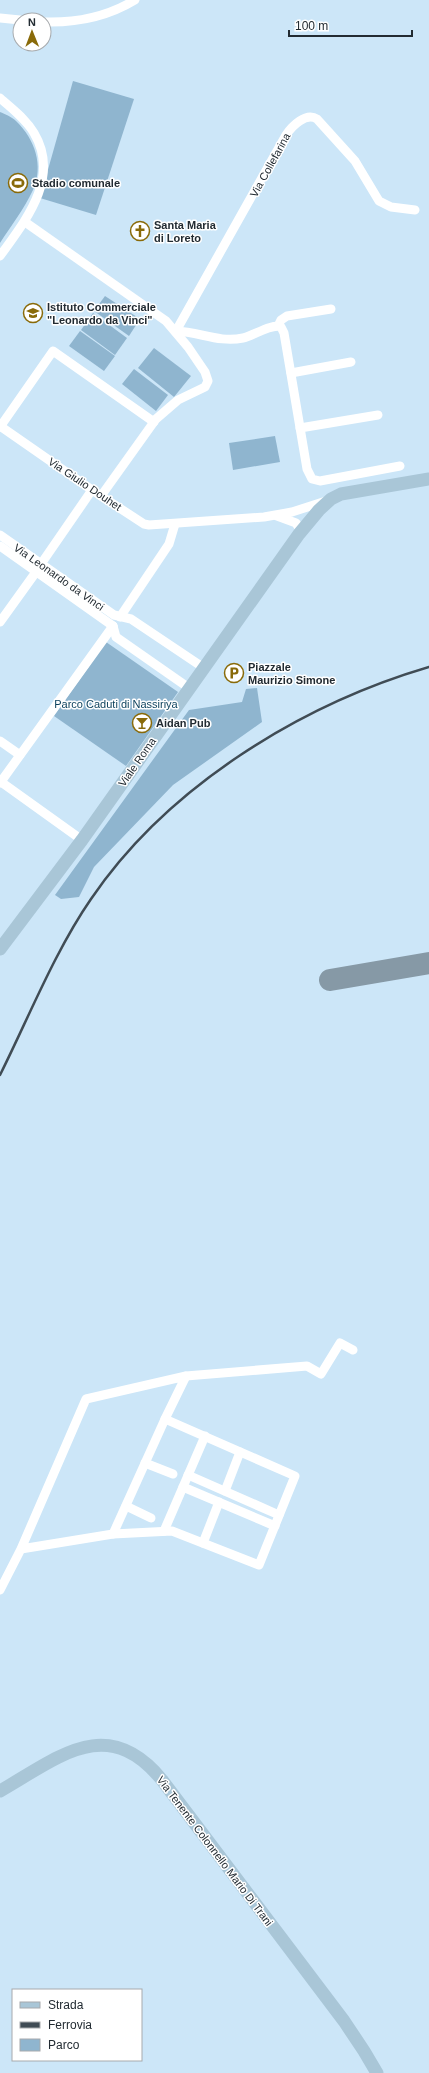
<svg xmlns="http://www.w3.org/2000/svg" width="429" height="2073" viewBox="0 0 429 2073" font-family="Helvetica,sans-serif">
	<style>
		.green { fill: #8fb5cf }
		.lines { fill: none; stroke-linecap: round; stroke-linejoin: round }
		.taxiway { stroke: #8699a6; stroke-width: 22 }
		.street { stroke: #fff; stroke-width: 9 }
		.secondary { stroke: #a9c6d7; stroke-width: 13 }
		.rail { stroke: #404c55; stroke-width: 2.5 }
		.labels { text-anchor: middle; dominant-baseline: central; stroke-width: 3; stroke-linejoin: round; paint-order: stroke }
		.street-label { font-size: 11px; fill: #222b32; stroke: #fff }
		.poi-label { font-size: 11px; font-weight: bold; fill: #222b32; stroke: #fff; text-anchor: start }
		.park-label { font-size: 11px; fill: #083e5a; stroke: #fff }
	</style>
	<rect width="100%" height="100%" fill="#cce6f8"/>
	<g class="green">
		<path d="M73,81L134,99L96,215L40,198Z"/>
		<path d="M0,112C5,114 12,117 16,121C35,139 44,166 33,190C24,209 11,226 0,243Z"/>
		<path d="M105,296L140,319L129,336L94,311Z"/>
		<path d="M93,313L127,338L115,355L81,330Z"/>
		<path d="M80,331L115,356L104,371L69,346Z"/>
		<path d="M154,348L191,376L174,397L138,368Z"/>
		<path d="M134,369L168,395L156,411L122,384Z"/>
		<path d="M275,436L280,462L233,470L229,443Z"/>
		<path d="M106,642L178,692L126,766L54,716Z"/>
		<path d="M257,688L262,722L173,785L94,867L79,897L61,899L55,895L189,710L242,702L246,689Z"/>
	</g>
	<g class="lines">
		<path class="taxiway" d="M330,980L429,963"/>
		<g class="street">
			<path d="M0,18L20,20"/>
			<path d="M44,22C76,23 107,17 135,0"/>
			<path d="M0,98C12,109 26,119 34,133C61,178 25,221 0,256"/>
			<path d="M25,222L166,321L188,347L205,372L208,381L205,387L178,400L156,419L101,496"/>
			<path d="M278,326L281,320L287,316L331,309"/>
			<path d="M291,373L351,362"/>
			<path d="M0,426L92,490L144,524L149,525L264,517L292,512L326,501"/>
			<path d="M0,427L53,351L154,422"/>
			<path d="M300,428L378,415"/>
			<path d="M400,466L320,481L312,479L307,469L284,333L281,327C272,323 253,336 243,338C219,343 200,332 176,331L286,135C292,126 306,112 317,119L355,161L379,201L391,207L415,210"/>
			<path d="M277,516L296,523L301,531"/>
			<path d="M0,535L114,615L131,619L204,668"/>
			<path d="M0,546L113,626"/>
			<path d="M41,564L92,490"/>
			<path d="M120,617L169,544L175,524"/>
			<path d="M0,622L36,572"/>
			<path d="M113,626L116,637L189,688"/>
			<path d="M0,741L20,755"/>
			<path d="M1,782L82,840"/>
			<path d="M0,783L113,626"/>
			<path d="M186,1376L307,1366L321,1374L340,1343L353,1350"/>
			<path d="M145,1463L173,1474"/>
			<path d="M188,1475L279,1515"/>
			<path d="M183,1487L275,1526"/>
			<path d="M225,1491L240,1452"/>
			<path d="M126,1506L151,1518"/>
			<path d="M164,1531L205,1436"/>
			<path d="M113,1534L165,1419"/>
			<path d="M203,1543L219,1502"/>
			<path d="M0,1590L21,1549L113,1534L172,1531L259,1565L295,1476L165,1419L186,1376L86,1399L21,1549"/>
		</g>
		<g class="secondary">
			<path d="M0,949L82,840L299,534L319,510L331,499L341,494L429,479"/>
			<path d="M0,1791C58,1758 107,1713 162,1780L344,2021L364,2051L377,2073"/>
		</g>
		<path class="rail" d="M0,1075C28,1019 55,951 91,899C167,787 300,705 429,667"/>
	</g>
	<defs>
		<symbol id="stadium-ring" viewBox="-11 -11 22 22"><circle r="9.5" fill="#fff" stroke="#896a09" stroke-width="1.5"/><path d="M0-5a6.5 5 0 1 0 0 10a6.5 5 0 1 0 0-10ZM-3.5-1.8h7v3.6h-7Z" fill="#896a09"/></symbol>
		<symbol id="church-ring" viewBox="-11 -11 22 22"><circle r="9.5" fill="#fff" stroke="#896a09" stroke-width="1.5"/><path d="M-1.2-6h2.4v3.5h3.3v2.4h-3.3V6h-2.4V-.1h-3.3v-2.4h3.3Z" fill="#896a09"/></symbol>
		<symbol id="school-ring" viewBox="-11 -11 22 22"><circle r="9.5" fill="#fff" stroke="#896a09" stroke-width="1.5"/><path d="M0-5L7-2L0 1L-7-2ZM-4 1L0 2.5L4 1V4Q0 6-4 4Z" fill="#896a09"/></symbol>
		<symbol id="parking-ring" viewBox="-11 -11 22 22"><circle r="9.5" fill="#fff" stroke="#896a09" stroke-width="1.5"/><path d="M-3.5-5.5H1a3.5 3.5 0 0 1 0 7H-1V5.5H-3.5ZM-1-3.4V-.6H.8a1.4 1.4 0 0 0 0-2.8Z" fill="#896a09"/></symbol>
		<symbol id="bar-ring" viewBox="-11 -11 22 22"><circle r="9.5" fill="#fff" stroke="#896a09" stroke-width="1.5"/><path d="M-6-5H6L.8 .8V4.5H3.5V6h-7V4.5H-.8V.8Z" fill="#896a09"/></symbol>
	</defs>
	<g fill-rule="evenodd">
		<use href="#stadium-ring" x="7" y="172" width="22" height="22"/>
		<use href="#church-ring" x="129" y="220" width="22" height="22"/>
		<use href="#school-ring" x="22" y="302" width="22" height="22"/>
		<use href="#parking-ring" x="223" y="662" width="22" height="22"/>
		<use href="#bar-ring" x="131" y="712" width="22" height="22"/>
	</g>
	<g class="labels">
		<g class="street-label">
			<text transform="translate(270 165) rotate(-61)">Via Collefarina</text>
			<text transform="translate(85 484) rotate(34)">Via Giulio Douhet</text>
			<text transform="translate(59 577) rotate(35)">Via Leonardo da Vinci</text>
			<text transform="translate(137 762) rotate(-55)">Viale Roma</text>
			<text transform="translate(215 1851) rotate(53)">Via Tenente Colonnello Mario Di Trani</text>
		</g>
		<g class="poi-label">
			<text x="32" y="183">Stadio comunale</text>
			<text x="154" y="225">Santa Maria<tspan x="154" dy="13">di Loreto</tspan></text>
			<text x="47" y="307">Istituto Commerciale<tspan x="47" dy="13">"Leonardo da Vinci"</tspan></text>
			<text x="248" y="667">Piazzale<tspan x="248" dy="13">Maurizio Simone</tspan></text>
			<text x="156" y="723">Aidan Pub</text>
		</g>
		<g class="park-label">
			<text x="116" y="704">Parco Caduti di Nassiriya</text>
		</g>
	</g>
	<rect x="12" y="1989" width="130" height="72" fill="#ffffff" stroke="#a7aaad"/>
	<rect x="20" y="2002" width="20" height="6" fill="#a9c6d7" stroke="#a7aaad"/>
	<text x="48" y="2009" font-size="12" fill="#222b32">Strada</text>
	<rect x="20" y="2022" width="20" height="6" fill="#404c55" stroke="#a7aaad"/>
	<text x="48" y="2029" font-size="12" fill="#222b32">Ferrovia</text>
	<rect x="20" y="2039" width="20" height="12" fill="#8fb5cf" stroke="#a7aaad"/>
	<text x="48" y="2049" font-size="12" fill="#222b32">Parco</text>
	<g transform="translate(32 32) rotate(359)"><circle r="19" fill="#ffffff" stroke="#a7aaad"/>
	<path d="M0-3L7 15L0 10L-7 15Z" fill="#896a09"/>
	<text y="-6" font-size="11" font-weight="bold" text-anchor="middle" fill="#222b32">N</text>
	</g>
	<path d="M289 30v6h123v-6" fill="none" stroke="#222b32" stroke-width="2"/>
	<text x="295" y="30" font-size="12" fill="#222b32" stroke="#ffffff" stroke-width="3" paint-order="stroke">100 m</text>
</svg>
